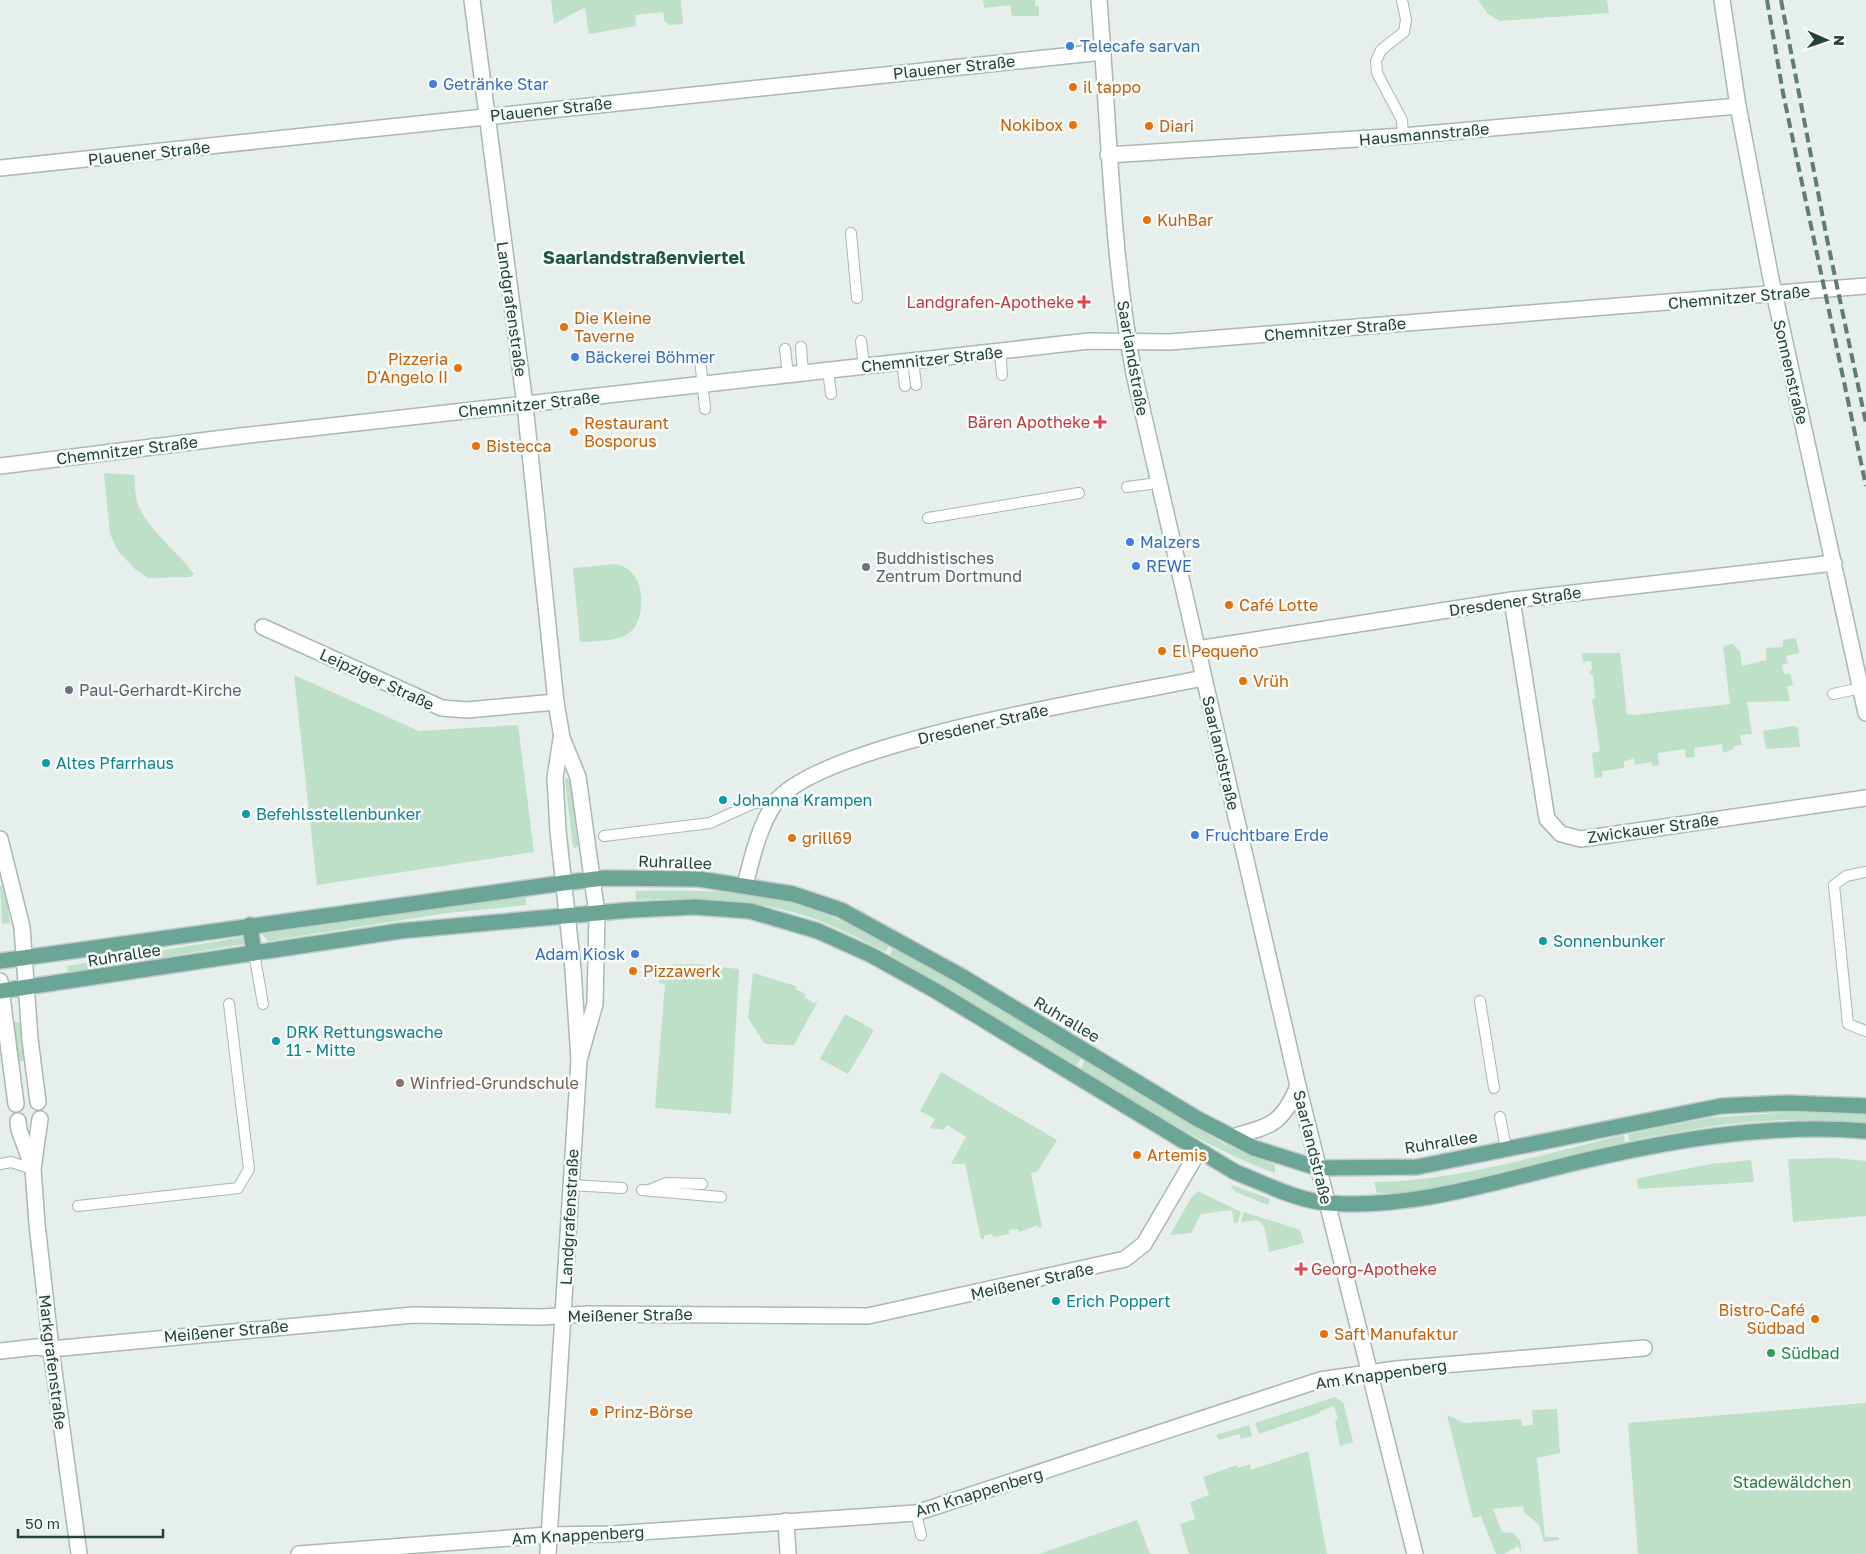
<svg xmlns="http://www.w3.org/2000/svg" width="1866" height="1554" viewBox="0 0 1866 1554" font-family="'Golos Text',sans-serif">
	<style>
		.green { fill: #bfe0c8 }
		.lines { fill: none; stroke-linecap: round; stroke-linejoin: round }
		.service-casing { stroke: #a8b8b2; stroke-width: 12 }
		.minor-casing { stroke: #a8b8b2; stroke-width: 18 }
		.tertiary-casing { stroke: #a8b8b2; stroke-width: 18 }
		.primary-casing { stroke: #c2cac8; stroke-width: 18 }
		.service { stroke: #fff; stroke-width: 10 }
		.minor { stroke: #fff; stroke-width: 15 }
		.tertiary { stroke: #fff; stroke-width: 15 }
		.primary { stroke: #6aa596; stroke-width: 15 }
		.rail { stroke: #5f7d75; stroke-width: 4; stroke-dasharray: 10 5; stroke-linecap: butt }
		.shop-dot { fill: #3f7fe0; stroke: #f7fbf9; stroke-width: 2 }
		.food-dot { fill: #e8710a; stroke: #f7fbf9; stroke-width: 2 }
		.health-dot { fill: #e0444e; stroke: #f7fbf9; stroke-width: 2 }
		.worship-dot { fill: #6b7280; stroke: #f7fbf9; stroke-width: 2 }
		.culture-dot { fill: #0f9aa8; stroke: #f7fbf9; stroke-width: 2 }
		.education-dot { fill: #8d6e63; stroke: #f7fbf9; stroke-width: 2 }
		.leisure-dot { fill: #2e9e5b; stroke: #f7fbf9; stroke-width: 2 }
		.labels { text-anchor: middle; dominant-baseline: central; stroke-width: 5; stroke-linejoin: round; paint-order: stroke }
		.shop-label { font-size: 16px; fill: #366cbe; stroke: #f7fbf9; text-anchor: start }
		.street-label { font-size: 16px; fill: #24423a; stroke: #f7fbf9 }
		.food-label { font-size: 16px; fill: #c56008; stroke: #f7fbf9; text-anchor: start }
		.health-label { font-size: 16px; fill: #be3a42; stroke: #f7fbf9; text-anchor: end }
		.worship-label { font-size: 16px; fill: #5b616d; stroke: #f7fbf9; text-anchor: start }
		.culture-label { font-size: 16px; fill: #0d838f; stroke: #f7fbf9; text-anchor: start }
		.education-label { font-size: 16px; fill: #785e54; stroke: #f7fbf9; text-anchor: start }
		.leisure-label { font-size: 16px; fill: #27864d; stroke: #f7fbf9; text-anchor: start }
		.park-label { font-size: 16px; fill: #2d7a4b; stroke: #f7fbf9 }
		.neighbourhood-label { font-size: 18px; font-weight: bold; fill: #1f5548; stroke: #f7fbf9 }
	</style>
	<rect width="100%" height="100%" fill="#e6efeb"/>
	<g class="green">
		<path d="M551,0H681L683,24L670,25L665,22L663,12L635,15L636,26L589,34L585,7L554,24Z"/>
		<path d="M983,0H1035V6H1039V16H1012L1010,5L984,8Z"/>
		<path d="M1478,0H1607L1609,13L1500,21L1488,14Z"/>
		<path d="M104,473L134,475C135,485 135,498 139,507C149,530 178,552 194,574L190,577L148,578L135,569L118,551L110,534Z"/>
		<path d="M615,564C622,566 627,567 632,573C645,587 645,621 629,633C617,642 595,641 580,642L573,568Z"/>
		<path d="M1796,638L1799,653L1786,656L1788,663L1782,665L1784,674L1790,673L1793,685L1787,687L1790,701L1747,702L1752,734L1740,735L1742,745L1734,746V749L1723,753L1722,744L1694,748L1695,757L1686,758L1685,749L1658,753L1659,765L1653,766L1651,762L1635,765L1634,758L1624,762V768L1602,771V777L1595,778L1592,753L1600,751L1592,699L1595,698L1593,675H1590V671L1592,670L1591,661L1583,662L1582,653H1620L1627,714L1634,715L1730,704L1723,646L1733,644L1740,651L1742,666L1766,660V648L1783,647V640Z"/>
		<path d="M294,675L419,731L518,725L534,852L317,885Z"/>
		<path d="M1794,726L1798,728L1800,747L1766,749L1763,731Z"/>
		<path d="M567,778L571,780L578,846L576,848L573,847L565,780Z"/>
		<path d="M5,885L10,923L2,924L0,886Z"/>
		<path d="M635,891C686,890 741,890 791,903C826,912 857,928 889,945L886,952C860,939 834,925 806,916C750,898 694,897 636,900Z"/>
		<path d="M526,896V905L448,913L268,941L262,934Z"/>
		<path d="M243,937L246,940L244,944L68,973L67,966Z"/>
		<path d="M893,947L1082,1057L1076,1066L890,955Z"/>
		<path d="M694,964L739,969L731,1114L655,1108L665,984L659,983L661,965Z"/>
		<path d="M753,973L796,986L795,989L806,994L804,997L814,1003L818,1001L794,1045L765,1044L748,1018Z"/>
		<path d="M845,1014L874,1030L848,1074L820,1059Z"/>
		<path d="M20,1022L24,1061H18L12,1023Z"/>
		<path d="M1085,1060L1224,1144L1275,1165V1173C1206,1148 1143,1106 1080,1069Z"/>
		<path d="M941,1072L1057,1140L1037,1172L1031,1173L1042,1227L1038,1228V1225L1019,1232L1018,1229L1009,1230V1234L993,1237L992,1234L984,1236V1239H981L965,1164H951L966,1137L947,1125L944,1130L930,1128L935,1119L920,1111Z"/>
		<path d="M1789,1112L1866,1114V1122C1842,1122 1817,1120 1793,1120C1738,1120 1683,1130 1629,1141L1628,1134L1709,1118Z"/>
		<path d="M1624,1135L1625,1143L1424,1190L1403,1193H1377L1374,1182C1458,1181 1542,1154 1624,1135Z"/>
		<path d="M1836,1158L1866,1161V1216L1793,1222L1788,1159Z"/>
		<path d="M1751,1160L1754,1182L1638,1189L1637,1179L1644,1177L1712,1164Z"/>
		<path d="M1232,1185L1270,1199L1268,1205L1236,1192L1231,1187Z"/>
		<path d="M1198,1191L1241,1212L1238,1222L1234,1223L1232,1210L1201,1214L1191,1233L1170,1235L1191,1198Z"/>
		<path d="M1244,1212L1300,1230L1304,1243L1269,1252L1264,1226L1257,1220L1241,1222Z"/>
		<path d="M1335,1397L1343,1402L1353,1442L1340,1446L1335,1420L1338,1419L1334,1406L1320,1411V1413L1259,1434L1255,1423Z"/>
		<path d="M1866,1403V1554H1638L1628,1423Z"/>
		<path d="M1557,1409L1560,1453L1537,1458L1545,1537H1559V1540L1544,1542L1539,1525L1524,1512L1523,1506L1493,1509L1502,1532L1513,1533L1520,1541L1522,1554L1518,1546L1504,1554H1496L1481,1516L1473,1518L1447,1415L1464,1423L1521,1419L1522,1426L1533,1425L1532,1410Z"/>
		<path d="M1249,1425L1252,1436L1241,1439L1239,1434L1219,1440L1216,1435Z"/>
		<path d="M1308,1451L1327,1554H1189L1180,1524L1195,1519L1190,1502L1209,1495L1203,1477L1237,1465L1238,1468L1250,1464L1251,1470Z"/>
		<path d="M1137,1520L1150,1554H1039Z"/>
	</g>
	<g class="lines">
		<defs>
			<g id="service">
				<path d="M1402,0L1406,20L1404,32L1381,50L1376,61L1377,73L1402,120L1403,136"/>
				<path d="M851,233L857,298"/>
				<path d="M861,341L864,366"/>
				<path d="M801,347L803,373"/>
				<path d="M785,349L788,375"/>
				<path d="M1000,351L1002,375"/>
				<path d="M700,358L705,409"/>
				<path d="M913,361L916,385"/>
				<path d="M902,362L905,386"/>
				<path d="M828,370L831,394"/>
				<path d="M1127,487L1158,483"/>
				<path d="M928,518L1079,493"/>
				<path d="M1833,694L1861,688"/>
				<path d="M604,836L710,823L754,803H776"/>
				<path d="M1866,872L1846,876L1834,885L1848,1024L1866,1031"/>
				<path d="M254,953L263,1004"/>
				<path d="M1480,1001L1494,1088"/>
				<path d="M1500,1117L1506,1149"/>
				<path d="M0,1164L11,1162L33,1169"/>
				<path d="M570,1185L622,1188"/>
				<path d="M642,1190L721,1197"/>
				<path d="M649,1190L666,1183L702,1184"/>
				<path d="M78,1206L238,1188L249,1169L229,1004"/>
				<path d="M916,1513L921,1535"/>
			</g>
			<g id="minor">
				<path d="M472,0L525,405L556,702L562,738L578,777L597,914L595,1004L579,1060"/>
				<path d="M1722,0L1738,106L1770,274L1866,713"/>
				<path d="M1108,155L1403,136L1738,106"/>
				<path d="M0,168L1103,52"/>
				<path d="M0,466L232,437L1089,341L1170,342L1866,286"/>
				<path d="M1512,600L1547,819L1561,834L1581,839L1866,798"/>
				<path d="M263,627L442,708L467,710L556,702"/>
				<path d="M1197,649L1512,600L1834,563"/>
				<path d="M0,839L22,927L30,1039L38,1102"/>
				<path d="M745,885C752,858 759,826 775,803C818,742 1122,695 1204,678"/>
				<path d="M0,981L16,1104"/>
				<path d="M40,1119L33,1169L37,1224L51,1349L79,1554"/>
				<path d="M18,1121L19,1130L33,1168"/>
				<path d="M0,1351L36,1347L51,1349L413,1315L542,1317L587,1314L868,1316L1125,1259L1144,1244L1198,1152"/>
				<path d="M786,1521L788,1554"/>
				<path d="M299,1554L549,1535L612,1534L916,1513L1320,1380L1396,1369L1644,1348"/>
				<path d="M548,1554L579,1060L573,969L558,831L555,778L561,739"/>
			</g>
			<g id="tertiary">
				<path d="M1099,0C1109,125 1111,251 1134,374L1298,1086L1415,1554"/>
				<path d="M1232,1137C1270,1126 1282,1125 1298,1086"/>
			</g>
			<g id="primary">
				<path d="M250,925L254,953"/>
				<path d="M0,961L563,883L604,878L699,879L793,894L841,910L961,976L1196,1118L1254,1148L1318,1168L1417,1167L1721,1106L1788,1103L1866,1106"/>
				<path d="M0,991L400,931L630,910L695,907L750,911L818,931L871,955L936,991L1235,1172C1263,1183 1298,1201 1328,1203C1410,1209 1488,1184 1566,1165C1664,1141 1765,1123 1866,1131"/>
			</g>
		</defs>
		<use href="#service" class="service-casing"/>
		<use href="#minor" class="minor-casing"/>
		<use href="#tertiary" class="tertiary-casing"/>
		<use href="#primary" class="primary-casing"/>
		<use href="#service" class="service"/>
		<use href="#minor" class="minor"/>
		<use href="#tertiary" class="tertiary"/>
		<use href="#primary" class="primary"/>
		<g class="rail">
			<path d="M1767,0L1783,93L1866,486"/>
			<path d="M1781,0L1827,239L1866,423"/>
		</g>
	</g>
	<g class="shop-dot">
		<circle cx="1070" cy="46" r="5"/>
		<circle cx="433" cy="84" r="5"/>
		<circle cx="575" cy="357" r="5"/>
		<circle cx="1130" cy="542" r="5"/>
		<circle cx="1136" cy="566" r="5"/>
		<circle cx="1195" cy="835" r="5"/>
		<circle cx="635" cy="954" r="5"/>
	</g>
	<g class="food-dot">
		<circle cx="1073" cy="87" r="5"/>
		<circle cx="1073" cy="125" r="5"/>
		<circle cx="1149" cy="126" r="5"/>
		<circle cx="1147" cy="220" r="5"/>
		<circle cx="564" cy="327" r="5"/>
		<circle cx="458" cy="368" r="5"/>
		<circle cx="574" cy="432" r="5"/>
		<circle cx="476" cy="446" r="5"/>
		<circle cx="1229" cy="605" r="5"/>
		<circle cx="1162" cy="651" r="5"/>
		<circle cx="1243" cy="681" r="5"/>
		<circle cx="792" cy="838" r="5"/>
		<circle cx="633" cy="971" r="5"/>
		<circle cx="1137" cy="1155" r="5"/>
		<circle cx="1815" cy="1319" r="5"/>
		<circle cx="1324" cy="1334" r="5"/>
		<circle cx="594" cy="1412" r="5"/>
	</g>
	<g class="health-dot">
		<path d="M1081.5 294.5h5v5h5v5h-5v5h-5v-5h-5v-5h5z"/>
		<path d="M1097.5 414.5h5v5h5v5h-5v5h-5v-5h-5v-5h5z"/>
		<path d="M1298.5 1261.5h5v5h5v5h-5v5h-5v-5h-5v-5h5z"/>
	</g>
	<g class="worship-dot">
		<circle cx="866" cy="567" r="5"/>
		<circle cx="69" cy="690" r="5"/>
	</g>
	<g class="culture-dot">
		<circle cx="46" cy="763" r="5"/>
		<circle cx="723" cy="800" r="5"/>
		<circle cx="246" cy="814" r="5"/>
		<circle cx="1543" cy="941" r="5"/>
		<circle cx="276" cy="1041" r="5"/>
		<circle cx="1056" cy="1301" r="5"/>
	</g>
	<circle class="education-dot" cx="400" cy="1083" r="5"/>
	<circle class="leisure-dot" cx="1771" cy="1353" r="5"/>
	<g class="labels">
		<g class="shop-label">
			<text x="1080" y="46">Telecafe sarvan</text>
			<text x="443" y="84">Getränke Star</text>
			<text x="585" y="357">Bäckerei Böhmer</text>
			<text x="1140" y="542">Malzers</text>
			<text x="1146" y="566">REWE</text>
			<text x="1205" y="835">Fruchtbare Erde</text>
			<text x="625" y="954" text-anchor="end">Adam Kiosk</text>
		</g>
		<g class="street-label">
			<text transform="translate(954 67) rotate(-6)">Plauener Straße</text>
			<text transform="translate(551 109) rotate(-6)">Plauener Straße</text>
			<text transform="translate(1424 134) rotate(-5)">Hausmannstraße</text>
			<text transform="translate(149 153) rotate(-6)">Plauener Straße</text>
			<text transform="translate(1739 297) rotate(-5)">Chemnitzer Straße</text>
			<text transform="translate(512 309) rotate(82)">Landgrafenstraße</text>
			<text transform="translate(1335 329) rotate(-5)">Chemnitzer Straße</text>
			<text transform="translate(1133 358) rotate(80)">Saarlandstraße</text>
			<text transform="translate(932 359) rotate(-6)">Chemnitzer Straße</text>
			<text transform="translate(1791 372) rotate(77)">Sonnenstraße</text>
			<text transform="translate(529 404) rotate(-6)">Chemnitzer Straße</text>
			<text transform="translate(127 450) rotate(-7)">Chemnitzer Straße</text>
			<text transform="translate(1515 601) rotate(-8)">Dresdener Straße</text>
			<text transform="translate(377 679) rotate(25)">Leipziger Straße</text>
			<text transform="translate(983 724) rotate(-13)">Dresdener Straße</text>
			<text transform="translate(1221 753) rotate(77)">Saarlandstraße</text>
			<text transform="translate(1653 828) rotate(-8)">Zwickauer Straße</text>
			<text transform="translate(675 862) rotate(2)">Ruhrallee</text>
			<text transform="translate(124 955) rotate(-9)">Ruhrallee</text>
			<text transform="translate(1067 1019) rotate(31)">Ruhrallee</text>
			<text transform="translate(1441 1142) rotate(-9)">Ruhrallee</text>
			<text transform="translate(1313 1147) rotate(76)">Saarlandstraße</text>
			<text transform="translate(569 1217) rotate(-87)">Landgrafenstraße</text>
			<text transform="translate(1032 1281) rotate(-12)">Meißener Straße</text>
			<text transform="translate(630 1315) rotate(-1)">Meißener Straße</text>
			<text transform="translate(226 1331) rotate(-5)">Meißener Straße</text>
			<text transform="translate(53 1362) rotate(83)">Markgrafenstraße</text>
			<text transform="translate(1381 1374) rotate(-8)">Am Knappenberg</text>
			<text transform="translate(979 1492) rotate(-17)">Am Knappenberg</text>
			<text transform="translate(578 1535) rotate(-3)">Am Knappenberg</text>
		</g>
		<g class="food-label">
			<text x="1083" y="87">il tappo</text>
			<text x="1063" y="125" text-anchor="end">Nokibox</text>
			<text x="1159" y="126">Diari</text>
			<text x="1157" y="220">KuhBar</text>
			<text x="574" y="318">Die Kleine<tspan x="574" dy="18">Taverne</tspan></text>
			<text x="448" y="359" text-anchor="end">Pizzeria<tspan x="448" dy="18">D'Angelo II</tspan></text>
			<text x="584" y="423">Restaurant<tspan x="584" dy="18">Bosporus</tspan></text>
			<text x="486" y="446">Bistecca</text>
			<text x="1239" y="605">Café Lotte</text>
			<text x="1172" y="651">El Pequeño</text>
			<text x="1253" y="681">Vrüh</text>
			<text x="802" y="838">grill69</text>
			<text x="643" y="971">Pizzawerk</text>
			<text x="1147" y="1155">Artemis</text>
			<text x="1805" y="1310" text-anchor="end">Bistro-Café<tspan x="1805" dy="18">Südbad</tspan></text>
			<text x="1334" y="1334">Saft Manufaktur</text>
			<text x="604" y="1412">Prinz-Börse</text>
		</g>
		<g class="health-label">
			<text x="1074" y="302">Landgrafen-Apotheke</text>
			<text x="1090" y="422">Bären Apotheke</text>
			<text x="1311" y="1269" text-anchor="start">Georg-Apotheke</text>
		</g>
		<g class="worship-label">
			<text x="876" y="558">Buddhistisches<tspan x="876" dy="18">Zentrum Dortmund</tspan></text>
			<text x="79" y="690">Paul-Gerhardt-Kirche</text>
		</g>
		<g class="culture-label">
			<text x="56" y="763">Altes Pfarrhaus</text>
			<text x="733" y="800">Johanna Krampen</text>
			<text x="256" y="814">Befehlsstellenbunker</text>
			<text x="1553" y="941">Sonnenbunker</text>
			<text x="286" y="1032">DRK Rettungswache<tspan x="286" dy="18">11 - Mitte</tspan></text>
			<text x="1066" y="1301">Erich Poppert</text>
		</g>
		<g class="education-label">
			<text x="410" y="1083">Winfried-Grundschule</text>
		</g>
		<g class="leisure-label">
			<text x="1781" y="1353">Südbad</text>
		</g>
		<g class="park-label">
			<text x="1792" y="1482">Stadewäldchen</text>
		</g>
		<g class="neighbourhood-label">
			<text x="644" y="257">Saarlandstraßenviertel</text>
		</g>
	</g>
	<g transform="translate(1826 40) rotate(92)" stroke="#f7fbf9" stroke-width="4" paint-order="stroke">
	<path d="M0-4L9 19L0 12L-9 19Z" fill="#24423a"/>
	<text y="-8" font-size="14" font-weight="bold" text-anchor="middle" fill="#24423a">N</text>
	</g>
	<path d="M18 1529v8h145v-8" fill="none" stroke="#24423a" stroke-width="2.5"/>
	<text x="25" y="1529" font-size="15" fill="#24423a" stroke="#f7fbf9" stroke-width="4" paint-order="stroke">50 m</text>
</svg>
